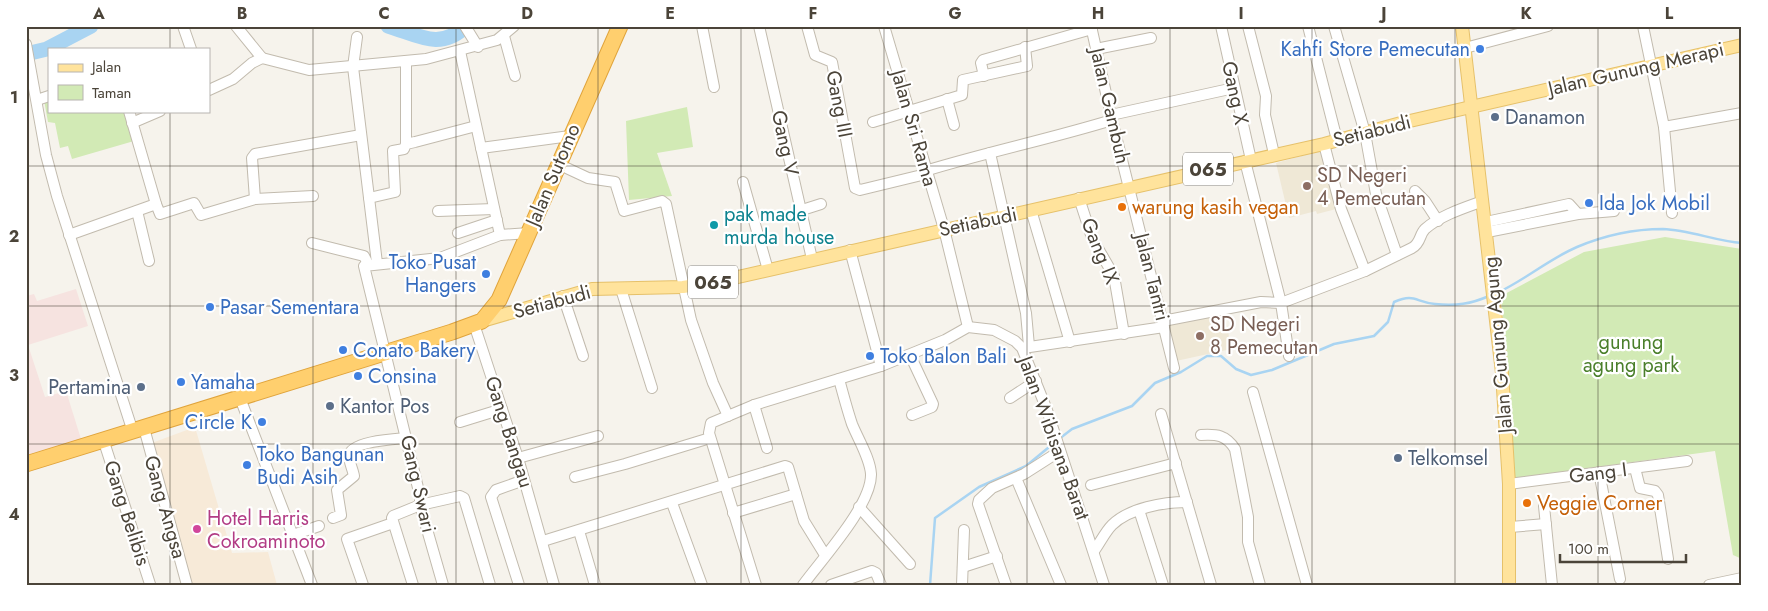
<svg xmlns="http://www.w3.org/2000/svg" width="1768" height="611" viewBox="0 0 1768 611" font-family="Jost,sans-serif">
	<style>
		.commercial { fill: #f7ead8 }
		.education { fill: #efe8d6 }
		.medical { fill: #f6e3e0 }
		.green { fill: #d2eab5 }
		.lines { fill: none; stroke-linecap: round; stroke-linejoin: round }
		.stream { stroke: #a9d4f2; stroke-width: 2.5 }
		.river { stroke: #a9d4f2; stroke-width: 15 }
		.minor-casing { stroke: #c2bbae; stroke-width: 12 }
		.major-casing { stroke: #e6c16a; stroke-width: 14 }
		.highway-casing { stroke: #e0a43c; stroke-width: 17 }
		.minor { stroke: #fff; stroke-width: 10 }
		.major { stroke: #ffe39c; stroke-width: 12 }
		.highway { stroke: #ffcf6e; stroke-width: 15 }
		.grid { fill: none; stroke: #4b4439; stroke-width: 1; stroke-opacity: 0.55 }
		.shop-dot { fill: #3f7fe0; stroke: #fff; stroke-width: 2 }
		.service-dot { fill: #5c6f8a; stroke: #fff; stroke-width: 2 }
		.education-dot { fill: #8d6e63; stroke: #fff; stroke-width: 2 }
		.food-dot { fill: #e8710a; stroke: #fff; stroke-width: 2 }
		.culture-dot { fill: #0f9aa8; stroke: #fff; stroke-width: 2 }
		.hotel-dot { fill: #d1479c; stroke: #fff; stroke-width: 2 }
		.labels { text-anchor: middle; dominant-baseline: central; stroke-width: 4.5; stroke-linejoin: round; paint-order: stroke }
		.shield { fill: #fff; stroke: #817c74; stroke-width: 1 }
		.shield-label { font-size: 19px; font-weight: bold; fill: #4b4439 }
		.shop-label { font-size: 20px; fill: #366cbe; stroke: #fff; text-anchor: start }
		.street-label { font-size: 20px; fill: #4b4439; stroke: #fff }
		.service-label { font-size: 20px; fill: #4e5e75; stroke: #fff; text-anchor: start }
		.education-label { font-size: 20px; fill: #785e54; stroke: #fff; text-anchor: start }
		.food-label { font-size: 20px; fill: #c56008; stroke: #fff; text-anchor: start }
		.culture-label { font-size: 20px; fill: #0d838f; stroke: #fff; text-anchor: start }
		.park-label { font-size: 20px; fill: #4a7f2a; stroke: #fff }
		.hotel-label { font-size: 20px; fill: #b23c85; stroke: #fff; text-anchor: start }
		.neatline { fill: none; stroke: #4b4439; stroke-width: 2 }
		.grid-label { font-size: 16px; text-anchor: middle; font-weight: bold; fill: #4b4439 }
	</style>
	<rect width="100%" height="100%" fill="#f6f3ec"/>
	<path class="commercial" d="M195,427L232,553L268,552L277,585H190L149,444Z"/>
	<g class="education">
		<path d="M1323,150L1340,208L1317,214L1316,211L1289,218L1276,163Z"/>
		<path d="M1225,312L1231,349L1176,361L1168,324Z"/>
	</g>
	<path class="medical" d="M76,289L88,326L28,345L45,397L66,391L81,439L26,455V296L34,294L37,301Z"/>
	<g class="green">
		<path d="M49,98V111H123L134,141L72,159L68,146L60,148L55,123L48,122L44,100Z"/>
		<path d="M687,107L693,147L657,153L672,196L629,200L626,121Z"/>
		<path d="M1665,237L1742,249V559L1733,555L1715,451L1515,478L1501,296L1584,252Z"/>
	</g>
	<g class="lines">
		<g class="stream">
			<path d="M1497,293C1525,280 1549,259 1577,247C1603,236 1634,229 1663,229C1690,230 1715,241 1742,243"/>
			<path d="M1059,439L1072,429L1132,406L1155,383L1181,372L1207,356H1221L1236,369L1251,375L1272,370L1334,344L1374,336L1388,322L1394,302C1415,293 1415,302 1435,304C1456,306 1471,304 1489,296"/>
			<path d="M930,585L935,518L979,487L1026,466L1054,443"/>
		</g>
		<g class="river">
			<path d="M388,26C418,35 440,51 466,26"/>
			<path d="M26,54L47,49L91,26"/>
		</g>
		<defs>
			<g id="minor">
				<path d="M183,26L191,49"/>
				<path d="M236,26L262,58"/>
				<path d="M465,26L478,47"/>
				<path d="M702,26L714,87"/>
				<path d="M759,26L812,259"/>
				<path d="M807,26L815,55L832,62L855,188L860,190L926,174"/>
				<path d="M884,26L944,229L968,327"/>
				<path d="M1091,26L1112,120L1174,368"/>
				<path d="M1221,26L1251,160"/>
				<path d="M1248,26L1266,96L1265,115L1274,154"/>
				<path d="M1308,26L1337,140"/>
				<path d="M1334,26L1365,133L1376,194L1397,255"/>
				<path d="M1643,26L1664,127L1672,213"/>
				<path d="M504,36L515,76"/>
				<path d="M357,37L353,67L377,263"/>
				<path d="M26,44L46,155L57,196L133,432"/>
				<path d="M1465,48L1548,26"/>
				<path d="M1096,49L1151,38"/>
				<path d="M460,51L500,235"/>
				<path d="M406,61V144"/>
				<path d="M984,76L981,63L983,60L1092,29"/>
				<path d="M209,90L233,79L252,63L262,58L309,70L426,59L497,40L514,26"/>
				<path d="M947,99L954,125"/>
				<path d="M37,100L49,96"/>
				<path d="M1111,115L1234,88"/>
				<path d="M873,122L962,95L963,80L1027,66L1025,47"/>
				<path d="M132,123L160,111"/>
				<path d="M1664,127L1742,113"/>
				<path d="M1324,144L1341,209L1365,271"/>
				<path d="M481,148L570,136"/>
				<path d="M990,153L1026,313L1029,346"/>
				<path d="M558,164L588,178L615,182L624,211L662,201L666,204L691,320L713,383L728,416"/>
				<path d="M925,171C987,152 1050,139 1112,120"/>
				<path d="M743,182L768,270"/>
				<path d="M1415,191L1425,201L1438,221"/>
				<path d="M369,198L395,192L393,151L404,149L406,144L415,142L476,126"/>
				<path d="M1079,198L1092,238L1114,276L1124,334"/>
				<path d="M255,199L252,158L255,154L361,135"/>
				<path d="M156,204L160,214L194,203L201,215L255,199L313,196"/>
				<path d="M1031,210L1070,342"/>
				<path d="M137,211L149,261"/>
				<path d="M438,211L494,209"/>
				<path d="M799,211L821,204"/>
				<path d="M1486,222L1569,204L1578,214"/>
				<path d="M1487,232L1578,214L1614,211"/>
				<path d="M458,233L497,220"/>
				<path d="M69,235L156,204L129,111"/>
				<path d="M312,243L364,256L368,264"/>
				<path d="M850,250L881,366"/>
				<path d="M621,289L652,388"/>
				<path d="M563,296L583,356"/>
				<path d="M1163,321L1261,302L1281,303L1245,161"/>
				<path d="M474,324L518,458L554,585"/>
				<path d="M1023,348L1164,327"/>
				<path d="M910,355L933,404L932,407L912,415"/>
				<path d="M1289,356L1281,303L1365,271L1412,248C1421,243 1419,235 1425,229C1441,215 1464,208 1483,201"/>
				<path d="M1253,392L1307,585"/>
				<path d="M240,398L312,585"/>
				<path d="M1010,398L1036,381"/>
				<path d="M754,405L767,448"/>
				<path d="M1161,414L1211,585"/>
				<path d="M460,422L502,409"/>
				<path d="M144,428L187,585"/>
				<path d="M1201,435C1217,434 1226,435 1235,449L1248,517V542L1260,585"/>
				<path d="M104,442L150,584"/>
				<path d="M518,458L598,436"/>
				<path d="M1635,468L1640,488L1655,491L1658,495L1668,559"/>
				<path d="M1599,472L1620,579"/>
				<path d="M575,477L625,464L710,438"/>
				<path d="M1016,478L1061,585"/>
				<path d="M1509,484L1687,461"/>
				<path d="M1091,485L1176,463"/>
				<path d="M672,503L702,585"/>
				<path d="M1544,506L1552,585"/>
				<path d="M859,507L910,564"/>
				<path d="M1139,510L1163,585"/>
				<path d="M733,513L796,494"/>
				<path d="M333,518L341,515L337,490L354,476C353,470 349,462 349,456C350,441 396,439 407,438"/>
				<path d="M1510,527L1546,524"/>
				<path d="M579,531L595,585"/>
				<path d="M293,535L319,526"/>
				<path d="M543,541L785,466L788,467L804,521L825,555"/>
				<path d="M1094,551C1100,543 1105,532 1112,525C1129,508 1164,502 1187,502"/>
				<path d="M963,567L997,556"/>
				<path d="M363,585L347,539L393,523"/>
				<path d="M413,585L392,518L393,516L420,505L460,496L464,498L490,585"/>
				<path d="M443,585L420,505V496L364,266L440,258L500,235L529,233"/>
				<path d="M519,585L491,497L496,490L524,480"/>
				<path d="M756,585L709,433L711,423L754,405L881,366L945,340L968,327L994,330L1015,341L1022,348L1047,410L1104,585"/>
				<path d="M803,585C821,560 872,505 871,474C870,458 858,439 852,424C847,409 843,394 839,379"/>
				<path d="M831,585L872,571L876,573L881,585"/>
				<path d="M962,585L964,530"/>
				<path d="M1006,585L978,504L979,500L992,488L1024,474L1060,451"/>
				<path d="M1709,585L1742,578"/>
			</g>
			<g id="major">
				<path d="M1462,26L1502,373L1509,484V585"/>
				<path d="M482,321L592,289L683,287L716,282L1324,144L1401,123L1742,45"/>
			</g>
			<path id="highway" d="M26,464L452,332L482,321L499,300L620,26"/>
		</defs>
		<use href="#minor" class="minor-casing"/>
		<use href="#major" class="major-casing"/>
		<use href="#highway" class="highway-casing"/>
		<use href="#minor" class="minor"/>
		<use href="#major" class="major"/>
		<use href="#highway" class="highway"/>
	</g>
	<path class="grid" d="M170,26V49M313,26V585M456,26V585M598,26V585M741,26V585M884,26V585M1027,26V585M1170,26V585M1312,26V585M1455,26V585M1598,26V585M170,111V585M26,166H1742M26,306H1742M26,444H1742"/>
	<g class="shop-dot">
		<circle cx="1480" cy="49" r="5"/>
		<circle cx="1589" cy="203" r="5"/>
		<circle cx="486" cy="274" r="5"/>
		<circle cx="210" cy="307" r="5"/>
		<circle cx="343" cy="350" r="5"/>
		<circle cx="870" cy="356" r="5"/>
		<circle cx="358" cy="376" r="5"/>
		<circle cx="181" cy="382" r="5"/>
		<circle cx="262" cy="422" r="5"/>
		<circle cx="247" cy="465" r="5"/>
	</g>
	<g class="service-dot">
		<circle cx="1495" cy="117" r="5"/>
		<circle cx="141" cy="387" r="5"/>
		<circle cx="330" cy="406" r="5"/>
		<circle cx="1398" cy="458" r="5"/>
	</g>
	<g class="education-dot">
		<circle cx="1307" cy="186" r="5"/>
		<circle cx="1200" cy="336" r="5"/>
	</g>
	<g class="food-dot">
		<circle cx="1122" cy="207" r="5"/>
		<circle cx="1527" cy="503" r="5"/>
	</g>
	<circle class="culture-dot" cx="714" cy="225" r="5"/>
	<circle class="hotel-dot" cx="197" cy="529" r="5"/>
	<g class="labels">
		<g class="shield">
			<rect x="1183" y="152.5" width="50" height="33" rx="4"/>
			<rect x="688" y="265.5" width="50" height="33" rx="4"/>
		</g>
		<g class="shield-label">
			<text x="1208" y="169">065</text>
			<text x="713" y="282">065</text>
		</g>
		<g class="shop-label">
			<text x="1470" y="49" text-anchor="end">Kahfi Store Pemecutan</text>
			<text x="1599" y="203">Ida Jok Mobil</text>
			<text x="476" y="262" text-anchor="end">Toko Pusat<tspan x="476" dy="23">Hangers</tspan></text>
			<text x="220" y="307">Pasar Sementara</text>
			<text x="353" y="350">Conato Bakery</text>
			<text x="880" y="356">Toko Balon Bali</text>
			<text x="368" y="376">Consina</text>
			<text x="191" y="382">Yamaha</text>
			<text x="252" y="422" text-anchor="end">Circle K</text>
			<text x="257" y="454">Toko Bangunan<tspan x="257" dy="23">Budi Asih</tspan></text>
		</g>
		<g class="street-label">
			<text transform="translate(1636 69) rotate(-13)">Jalan Gunung Merapi</text>
			<text transform="translate(1235 93) rotate(78)">Gang X</text>
			<text transform="translate(839 104) rotate(79)">Gang III</text>
			<text transform="translate(1110 106) rotate(77)">Jalan Gambuh</text>
			<text transform="translate(914 128) rotate(74)">Jalan Sri Rama</text>
			<text transform="translate(1372 131) rotate(-14)">Setiabudi</text>
			<text transform="translate(785 143) rotate(78)">Gang V</text>
			<text transform="translate(553 175) rotate(-67)">Jalan Sutomo</text>
			<text transform="translate(978 222) rotate(-12)">Setiabudi</text>
			<text transform="translate(1100 251) rotate(68)">Gang IX</text>
			<text transform="translate(1152 277) rotate(76)">Jalan Tantri</text>
			<text transform="translate(552 302) rotate(-15)">Setiabudi</text>
			<text transform="translate(1498 345) rotate(-95)">Jalan Gunung Agung</text>
			<text transform="translate(509 432) rotate(72)">Gang Bangau</text>
			<text transform="translate(1054 438) rotate(70)">Jalan Wibisana Barat</text>
			<text transform="translate(1598 473) rotate(-7)">Gang I</text>
			<text transform="translate(418 484) rotate(77)">Gang Swari</text>
			<text transform="translate(165 507) rotate(74)">Gang Angsa</text>
			<text transform="translate(127 513) rotate(72)">Gang Belibis</text>
		</g>
		<g class="service-label">
			<text x="1505" y="117">Danamon</text>
			<text x="131" y="387" text-anchor="end">Pertamina</text>
			<text x="340" y="406">Kantor Pos</text>
			<text x="1408" y="458">Telkomsel</text>
		</g>
		<g class="education-label">
			<text x="1317" y="175">SD Negeri<tspan x="1317" dy="23">4 Pemecutan</tspan></text>
			<text x="1210" y="324">SD Negeri<tspan x="1210" dy="23">8 Pemecutan</tspan></text>
		</g>
		<g class="food-label">
			<text x="1132" y="207">warung kasih vegan</text>
			<text x="1537" y="503">Veggie Corner</text>
		</g>
		<g class="culture-label">
			<text x="724" y="214">pak made<tspan x="724" dy="23">murda house</tspan></text>
		</g>
		<g class="park-label">
			<text x="1631" y="342">gunung<tspan x="1631" dy="23">agung park</tspan></text>
		</g>
		<g class="hotel-label">
			<text x="207" y="518">Hotel Harris<tspan x="207" dy="23">Cokroaminoto</tspan></text>
		</g>
	</g>
	<rect width="1768" height="611" fill="none" stroke="#ffffff" stroke-width="55"/>
	<rect x="48" y="48" width="162" height="65" fill="#ffffff" stroke="#b7b4b0"/>
	<rect x="58" y="64" width="25" height="8" fill="#ffe39c" stroke="#b7b4b0"/>
	<text x="92" y="72" font-size="15" fill="#4b4439">Jalan</text>
	<rect x="58" y="85" width="25" height="15" fill="#d2eab5" stroke="#b7b4b0"/>
	<text x="92" y="98" font-size="15" fill="#4b4439">Taman</text>
	<path d="M1560 554v8h126v-8" fill="none" stroke="#4b4439" stroke-width="2.5"/>
	<text x="1568" y="554" font-size="15" fill="#4b4439" stroke="#ffffff" stroke-width="4" paint-order="stroke">100 m</text>
	<rect x="28" y="28" width="1712" height="556" class="neatline"/>
	<g class="grid-label">
		<text x="99" y="19">A</text>
		<text x="242" y="19">B</text>
		<text x="384" y="19">C</text>
		<text x="527" y="19">D</text>
		<text x="670" y="19">E</text>
		<text x="813" y="19">F</text>
		<text x="955" y="19">G</text>
		<text x="1098" y="19">H</text>
		<text x="1241" y="19">I</text>
		<text x="1384" y="19">J</text>
		<text x="1526" y="19">K</text>
		<text x="1669" y="19">L</text>
		<text x="14" y="103">1</text>
		<text x="14" y="242">2</text>
		<text x="14" y="381">3</text>
		<text x="14" y="520">4</text>
	</g>
</svg>
